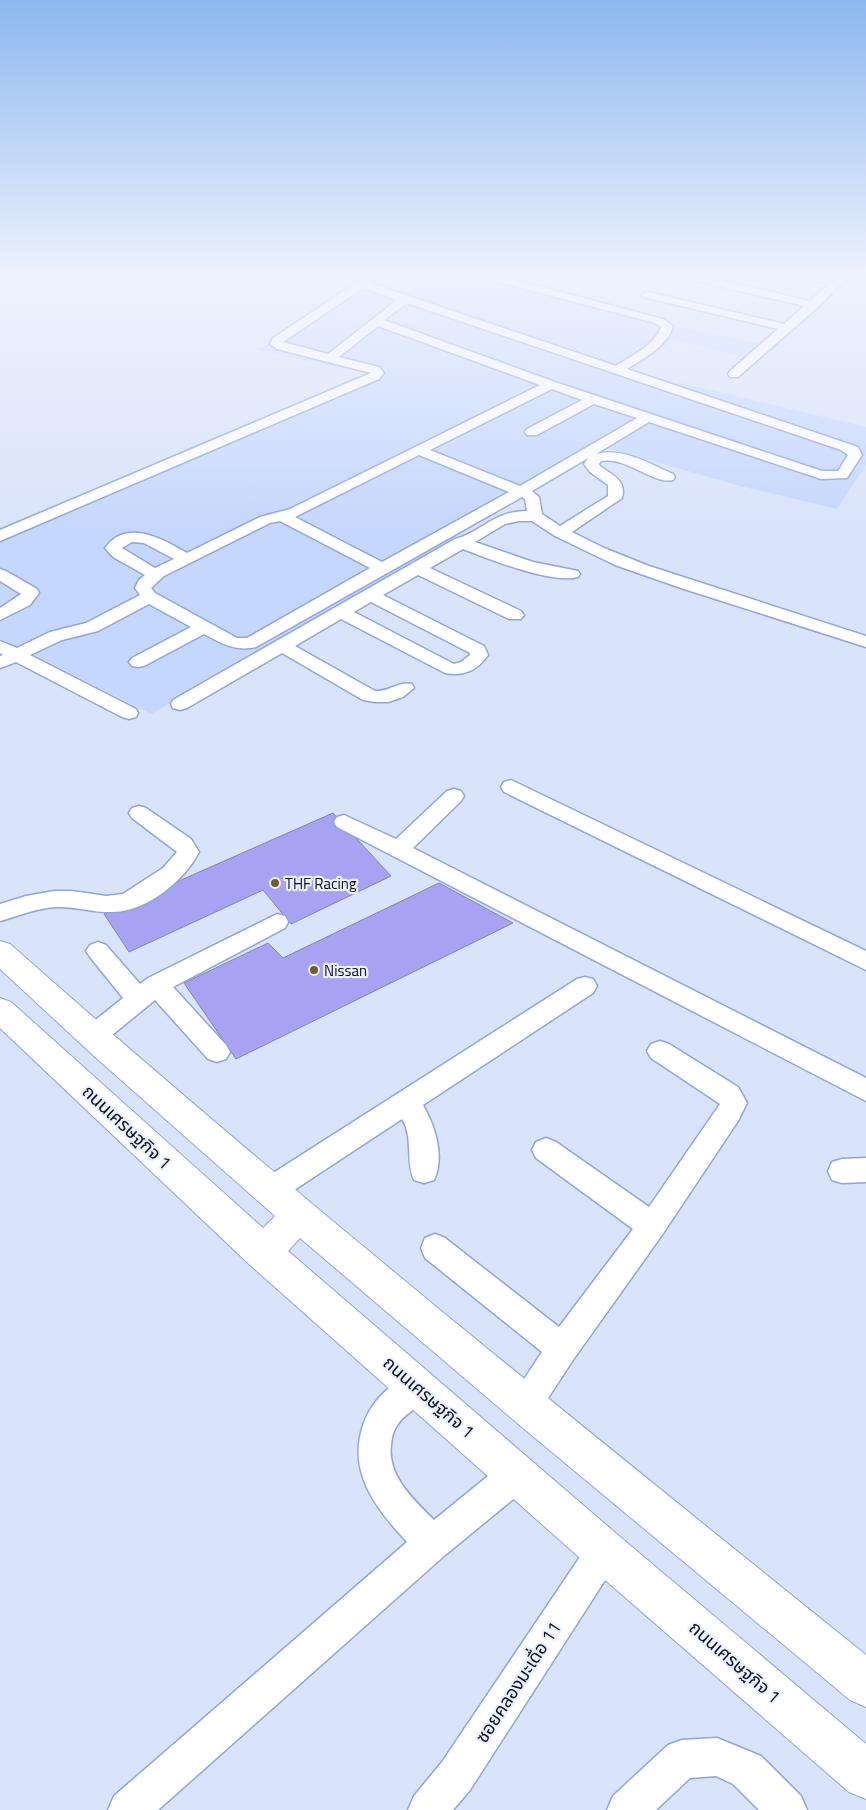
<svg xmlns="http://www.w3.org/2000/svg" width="866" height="1810" viewBox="0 0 866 1810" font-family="'Titillium Web','Noto Sans Thai',sans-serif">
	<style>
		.built { fill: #c6d7fd }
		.building { fill: #a8a2f3; stroke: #8581b9 }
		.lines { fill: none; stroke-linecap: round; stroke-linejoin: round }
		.minor-casing { stroke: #8fa5dc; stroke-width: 3 }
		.major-casing { stroke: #8fa5dc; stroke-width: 2 }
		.minor { fill: #fff; fill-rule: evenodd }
		.major { fill: #fff; fill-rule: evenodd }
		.poi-dot { fill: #725e2d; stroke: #ebf0fc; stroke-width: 2 }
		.labels { text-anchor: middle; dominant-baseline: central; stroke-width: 4.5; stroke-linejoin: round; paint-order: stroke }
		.poi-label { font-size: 15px; fill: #080f22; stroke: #ebf0fc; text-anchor: start }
		.near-street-label { font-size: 18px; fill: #080f22; stroke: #ebf0fc }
	</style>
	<rect width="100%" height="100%" fill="#d9e3fa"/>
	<path class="built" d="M373,275H488L671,325L761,344L745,358L670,339L663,349L630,371L866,427V465L837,509L740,486L608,448L151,714L0,638V530L369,374L258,350Z"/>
	<g class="building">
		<path d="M333,813L391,876L291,924L263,890L129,952L104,914Z"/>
		<path d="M439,883L513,923L236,1059L184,983L268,943L283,958Z"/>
	</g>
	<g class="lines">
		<defs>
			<g id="minor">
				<path d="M368,275H380L370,283L616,366C631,356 655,345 661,327L655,323L479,277L478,275H496L663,319L673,326C667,347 644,358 627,369L858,447L862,455L847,478L821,479L649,422L596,454C622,447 650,464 673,474L675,477L673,480C654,485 626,456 601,461L599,464L600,466C612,475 627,480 622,498L572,532L604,548L649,566L866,636V647L684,589L615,565L555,536L532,521H519L505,524L475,542L533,562L578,571L580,574L578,577C551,584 489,559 463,549L430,568L521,611L524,615L521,619H509L418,575L383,595L484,646L488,655C478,670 463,677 445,673L341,619L295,646L375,691C389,692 398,681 412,684L414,688L403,697L388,702H375L363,700L282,653L187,708L180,710L173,708L171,704L173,700L455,539C482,532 493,511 527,511L525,499L522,497L256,647C235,652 221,643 204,634L144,666L138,667L132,666L129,662L132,658L191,627L149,604L98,631L62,640L30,655L136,709L138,713L136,717L129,719L122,717L16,662L0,668V656L3,655L0,653V641L17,648L50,632L86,623L140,595L135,588L139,580L145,575L113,557L105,548C126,518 163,539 187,553L260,517L290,509L540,385L378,326L339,357L379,367L384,373L379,379L0,541V530L371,373L277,349L270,344L273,338ZM363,288L397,300L328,354L283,342ZM407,303L841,450L848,455L838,471H822L555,382L384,320ZM552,389L582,400L527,429L525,432L527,435H537L594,404L637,418L520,486L430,450ZM419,455L509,492L382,562L295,517ZM588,458L584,464L590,472L608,485V496L560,526L542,514L539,497L532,491ZM280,521L370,568L247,638H237L155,593L151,588L164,576L270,523ZM132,542L144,543L174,559L155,568L122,548ZM371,602L470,653V655L461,662L454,664L354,612Z"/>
				<path d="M678,275H698L810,301L829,284L796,277L795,275H816L835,279L840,275H851L818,307L738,377H730L728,374L730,371L778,329L644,297L642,295L644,293L648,292L784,324L804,306L683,278Z"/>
				<path d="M0,569L6,571L37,589L39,593L30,605L0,620V608L21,594L0,581Z"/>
				<path d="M511,780L866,951V970L504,792L501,787L504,782Z"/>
				<path d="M454,789L461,791L464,796L461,801L413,848L866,1078V1101L337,827L334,822L337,817L344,815L396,839L447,791Z"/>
				<path d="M139,806L146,808L191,839L199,852C184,881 147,911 114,912C94,913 75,906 56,907C36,908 19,916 0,921V904L26,896L54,891H72L106,896L123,894L163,868L177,852L132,818L129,813L132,808Z"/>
				<path d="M277,914L285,916L288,922L285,928L173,987L226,1045L230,1052L226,1059L217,1062L208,1059L155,1000L101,1044L92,1047L83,1044L80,1037L83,1030L123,998L90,957L86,951L90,945L98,942L106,945L140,984L148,978Z"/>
				<path d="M585,977L593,979L597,986L593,993L423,1105C435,1126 445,1156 434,1180L424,1183L414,1180C405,1160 414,1138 402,1119L279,1200L269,1204L259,1200L255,1191L259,1182L577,979Z"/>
				<path d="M660,1041L669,1044L738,1087L747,1103L738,1121L662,1235L573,1360L537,1415L526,1420L515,1415L510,1404L515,1393L542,1352L425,1258L421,1248L425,1238L435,1234L445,1238L559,1327L633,1229L536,1158L532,1150L536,1142L546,1138L556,1142L649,1207L720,1104L651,1058L647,1051L651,1044Z"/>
				<path d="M866,1158V1182L842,1183L832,1180L828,1171L832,1162L842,1159Z"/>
				<path d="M417,1371L428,1376L433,1387C425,1405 414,1407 401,1420C394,1428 392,1435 391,1445C387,1476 414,1500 434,1520L504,1463L516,1458L528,1463L533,1475L528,1487L444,1556L158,1810H108L114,1796L407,1542C375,1507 345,1470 365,1420C375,1397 394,1381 417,1371Z"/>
				<path d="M604,1534L616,1539L621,1551L616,1563L470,1790L453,1810H408L414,1796L442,1762L592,1539Z"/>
				<path d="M717,1738L761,1756L801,1796L807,1810H759L733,1784L716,1776L690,1778L656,1810H607L613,1796L668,1745L682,1740Z"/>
			</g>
			<path id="major" d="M0,941L10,944C288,1191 577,1422 866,1655V1707L850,1700L523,1428L300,1238L288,1251L619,1536L866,1744V1799L849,1792L589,1566L250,1265L0,1028V998L11,1002L263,1228L275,1216L94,1056L0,969Z"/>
		</defs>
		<use href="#minor" class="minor-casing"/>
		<use href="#major" class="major-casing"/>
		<use href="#minor" class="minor"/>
		<use href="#major" class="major"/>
	</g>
	<linearGradient id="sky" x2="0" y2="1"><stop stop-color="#8cb7ef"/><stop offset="0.52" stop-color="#eef2fd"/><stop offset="1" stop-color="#eef2fd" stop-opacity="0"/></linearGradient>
	<rect width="866" height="529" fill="url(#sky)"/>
	<g class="poi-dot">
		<circle cx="275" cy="883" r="5"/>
		<circle cx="314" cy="970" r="5"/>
	</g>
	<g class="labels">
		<g class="poi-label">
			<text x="285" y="883">THF Racing</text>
			<text x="324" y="970">Nissan</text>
		</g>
		<g class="near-street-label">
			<text transform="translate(127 1127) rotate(43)">ถนนเศรษฐกิจ 1</text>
			<text transform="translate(429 1397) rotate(41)">ถนนเศรษฐกิจ 1</text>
			<text transform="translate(735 1662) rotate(41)">ถนนเศรษฐกิจ 1</text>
			<text transform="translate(518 1682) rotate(-57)">ซอยคลองมะเดื่อ 11</text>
		</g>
	</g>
</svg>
